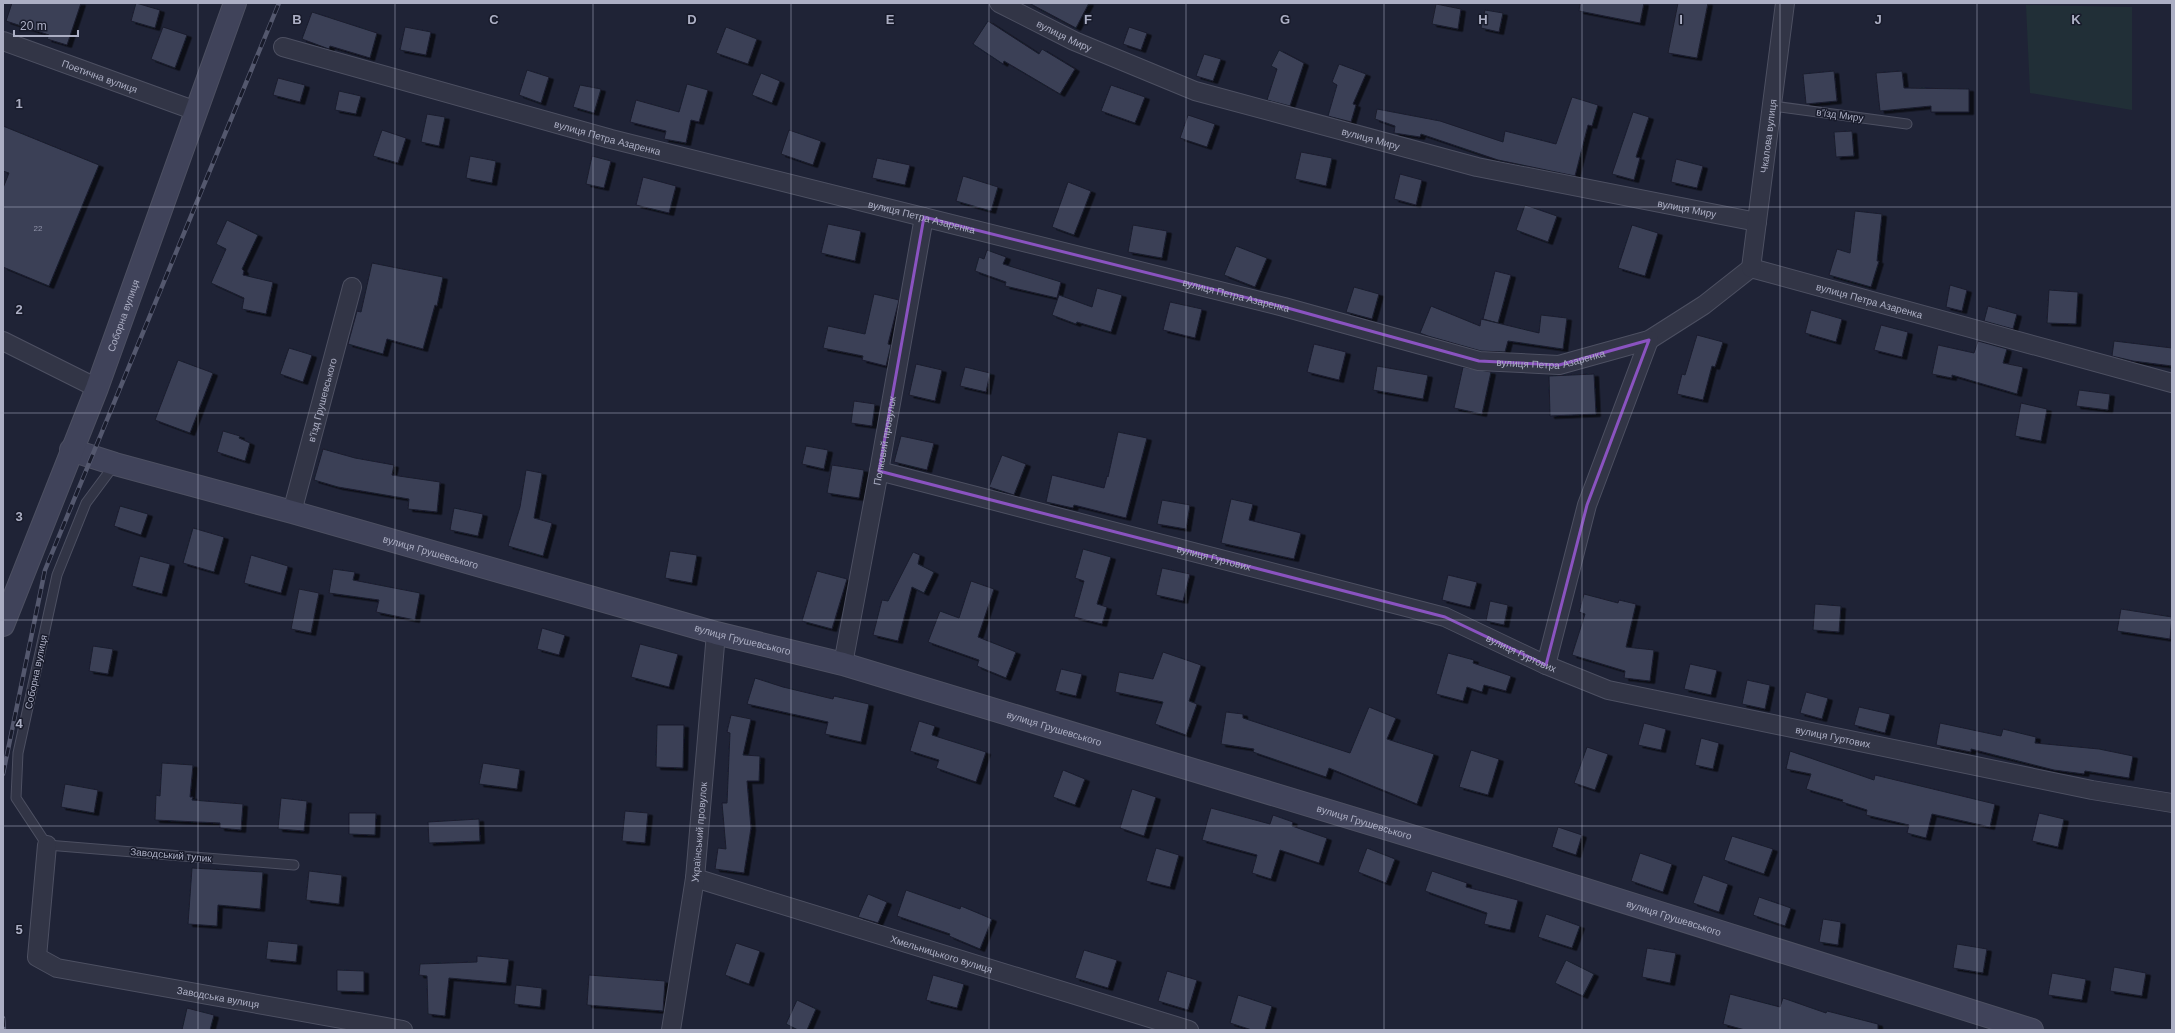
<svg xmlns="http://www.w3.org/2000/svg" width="2175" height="1033" viewBox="0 0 2175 1033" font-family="Helvetica,sans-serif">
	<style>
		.green { fill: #212f37 }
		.building { fill: #3a4057; stroke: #1a1d2d; filter: url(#shadow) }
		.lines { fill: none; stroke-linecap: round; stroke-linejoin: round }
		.lane-casing { stroke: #4d5062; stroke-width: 11 }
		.street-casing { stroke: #4d5062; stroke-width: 20 }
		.secondary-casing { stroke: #4d5062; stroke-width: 24 }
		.lane { stroke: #323546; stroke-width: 9 }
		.street { stroke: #323546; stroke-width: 18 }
		.secondary { stroke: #40435a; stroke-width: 22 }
		.rail-casing { stroke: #54586e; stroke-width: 4.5 }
		.rail { stroke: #181b2b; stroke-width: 3; stroke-dasharray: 9; stroke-linecap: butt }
		.marked { fill: none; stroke: #8a53c0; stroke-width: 3; stroke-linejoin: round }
		.grid { fill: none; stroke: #acafc4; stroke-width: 1; stroke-opacity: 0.55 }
		.labels { text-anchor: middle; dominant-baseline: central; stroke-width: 3; stroke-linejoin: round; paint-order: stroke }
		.number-label { font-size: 8px; fill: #9093a9 }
		.street-label { font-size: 10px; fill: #acafc4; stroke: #181b2b }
		.grid-label { font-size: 13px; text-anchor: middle; font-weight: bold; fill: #acafc4; stroke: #181b2b; stroke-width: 3; stroke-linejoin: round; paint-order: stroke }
	</style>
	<defs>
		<filter id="shadow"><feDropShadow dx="4.5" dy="2.5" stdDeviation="0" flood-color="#0009"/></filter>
	</defs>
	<rect width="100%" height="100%" fill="#1f2336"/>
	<path class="green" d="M2026,5L2132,7V110L2030,93Z"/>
	<g class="building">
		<path d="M12,3H81L67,45L47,39L49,35L6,21Z"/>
		<path d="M136,3L160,10L155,28L131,21Z"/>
		<path d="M1029,3H1089L1076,28Z"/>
		<path d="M1580,3H1644L1640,23L1579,11Z"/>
		<path d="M1678,3H1708L1697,58L1668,53Z"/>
		<path d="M1436,4L1461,9L1458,29L1432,24Z"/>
		<path d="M1485,10L1503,13L1499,32L1481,28Z"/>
		<path d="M312,12L377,33L370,58L330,46L329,49L302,39Z"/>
		<path d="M988,21L1039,54L1042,49L1075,69L1060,94L1004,61L1003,64L973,44Z"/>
		<path d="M163,27L187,35L175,68L151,59Z"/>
		<path d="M405,27L431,32L426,55L400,50Z"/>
		<path d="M726,27L757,39L748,64L716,53Z"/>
		<path d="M1129,27L1147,33L1141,50L1123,44Z"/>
		<path d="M1279,50L1304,63L1290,106L1267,100L1277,69L1271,66Z"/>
		<path d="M1204,54L1221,59L1213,81L1196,76Z"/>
		<path d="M1339,64L1366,74L1353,104L1356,105L1351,122L1328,116L1337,85L1332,82Z"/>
		<path d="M527,70L549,77L541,103L519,95Z"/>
		<path d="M1834,71L1837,101L1806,104L1803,74Z"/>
		<path d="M1902,71L1904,88L1969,89V112H1931V106L1880,111L1876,73Z"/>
		<path d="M761,73L780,81L772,103L752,95Z"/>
		<path d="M278,78L305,85L300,102L273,95Z"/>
		<path d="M687,84L708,90L699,122L691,120L686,143L664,139L666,131L630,122L636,100L679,112Z"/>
		<path d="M580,85L601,89L594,113L573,107Z"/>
		<path d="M1111,85L1145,97L1135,123L1101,111Z"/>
		<path d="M339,91L361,96L356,114L335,110Z"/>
		<path d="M1572,97L1598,105L1592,126L1588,125L1575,176L1498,160L1421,134L1420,137L1394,133L1395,126L1375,119L1377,109L1440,121L1503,142L1505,131L1556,144Z"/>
		<path d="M1633,112L1649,117L1636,157L1640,158L1634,180L1612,174Z"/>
		<path d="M427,114L445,117L439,146L421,142Z"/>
		<path d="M1188,115L1215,124L1207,147L1180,138Z"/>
		<path d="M3,126L99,165L49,286L3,267V188L9,173L3,171Z"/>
		<path d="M382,130L406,138L398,163L373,156Z"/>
		<path d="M789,130L821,141L813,165L781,154Z"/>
		<path d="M1852,131L1854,156L1836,157L1834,132Z"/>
		<path d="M1301,152L1332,158L1326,186L1295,179Z"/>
		<path d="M470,156L496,161L492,183L466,178Z"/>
		<path d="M592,156L611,161L604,188L586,184Z"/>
		<path d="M877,158L910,165L905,185L872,178Z"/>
		<path d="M1676,159L1703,166L1697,188L1671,182Z"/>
		<path d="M1400,174L1422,180L1416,205L1394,199Z"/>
		<path d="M963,176L998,187L991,211L956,201Z"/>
		<path d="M643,177L676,186L669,213L636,205Z"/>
		<path d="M1068,182L1091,191L1074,235L1052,227Z"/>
		<path d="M1525,205L1557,216L1548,242L1516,230Z"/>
		<path d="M1855,211L1882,214L1877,261H1879L1871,287L1829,275L1837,249L1850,253Z"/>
		<path d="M227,220L258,235L242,269L244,271L243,275L273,282L266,314L242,309L244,298L211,283L226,249L216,244Z"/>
		<path d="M828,224L861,231L855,261L821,253Z"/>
		<path d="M1133,225L1167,231L1162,258L1128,252Z"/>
		<path d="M1632,225L1658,233L1645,276L1618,268Z"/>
		<path d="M1236,246L1267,258L1255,287L1224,275Z"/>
		<path d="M987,250L1006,257L1003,264L1061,282L1057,298L1005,286L1006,282L975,271L979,257L984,259Z"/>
		<path d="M372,263L443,277L437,306L435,305L423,349L387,339L383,354L348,344L357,311L361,312Z"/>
		<path d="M1495,271L1511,275L1498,323L1483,319Z"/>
		<path d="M1950,285L1967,290L1962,311L1946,307Z"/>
		<path d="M1354,287L1379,294L1372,319L1346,312Z"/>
		<path d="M1097,288L1122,295L1111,332L1077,322L1076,324L1052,315L1059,295L1092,307Z"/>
		<path d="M2049,290L2078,292L2076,324L2047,323Z"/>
		<path d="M874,294L899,300L888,344L891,345L886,366L862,360L863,356L823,348L828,326L865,334Z"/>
		<path d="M1170,302L1202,309L1195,338L1163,330Z"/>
		<path d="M1431,306L1480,326L1481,319L1539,333L1541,315L1567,318L1563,349L1508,341L1505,352L1481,351L1428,336L1420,333Z"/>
		<path d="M1988,306L2017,314L2013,329L1984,321Z"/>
		<path d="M1811,310L1842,319L1836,342L1805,333Z"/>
		<path d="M1881,325L1908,332L1902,357L1874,350Z"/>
		<path d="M1697,335L1723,342L1715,367L1712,366L1703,400L1677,394L1682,374L1685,375Z"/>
		<path d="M1978,341L2007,349L2003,363L2023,367L2017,394L1952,375V378L1932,374L1938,345L1974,353Z"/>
		<path d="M2114,341L2172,348V366L2133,361L2112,356Z"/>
		<path d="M1314,344L1346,352L1339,380L1307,372Z"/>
		<path d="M289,348L312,355L303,382L280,374Z"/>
		<path d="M178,360L213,373L190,433L155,420Z"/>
		<path d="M916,364L942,370L935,401L909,395Z"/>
		<path d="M1377,366L1428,375L1423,399L1373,390Z"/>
		<path d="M965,367L990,373L986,392L960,386Z"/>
		<path d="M1463,367L1491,372L1482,414L1454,408Z"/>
		<path d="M1594,374L1596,414L1550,416L1549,376Z"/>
		<path d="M2079,390L2110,394L2108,410L2076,406Z"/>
		<path d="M854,401L875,404L872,426L851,423Z"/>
		<path d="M2021,403L2047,409L2041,441L2015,436Z"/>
		<path d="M223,431L240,436L239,438L250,443L245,461L217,452Z"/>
		<path d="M1118,432L1147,438L1126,518L1074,505L1073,508L1046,502L1052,475L1104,488L1107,476L1108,477Z"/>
		<path d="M901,436L934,443L927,470L894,462Z"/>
		<path d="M806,446L828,450L824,469L802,464Z"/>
		<path d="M323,449L355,458L394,465L392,475L440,482L437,512L408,509L409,499L338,487L314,480Z"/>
		<path d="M1002,455L1026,464L1014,495L989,487Z"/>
		<path d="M832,465L864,470L859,498L827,493Z"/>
		<path d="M526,470L542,473L534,518L552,523L543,556L508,546L520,507Z"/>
		<path d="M1231,499L1253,504L1249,520L1301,533L1294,559L1221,543Z"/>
		<path d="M1162,500L1190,505L1186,529L1157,524Z"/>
		<path d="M120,506L148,514L141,535L114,526Z"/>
		<path d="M454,508L483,514L478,536L450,530Z"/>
		<path d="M193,528L224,537L214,572L183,563Z"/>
		<path d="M1083,549L1111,557L1097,604L1107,607L1102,624L1074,617L1084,581L1075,578Z"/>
		<path d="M670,551L697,555L692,583L665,578Z"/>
		<path d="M913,552L920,555L918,564L934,572L924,593L912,587L898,641L873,635L882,600L888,601Z"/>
		<path d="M251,555L288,566L281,593L244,583Z"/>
		<path d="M140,556L170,564L162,594L132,586Z"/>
		<path d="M1162,568L1190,574L1183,601L1156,595Z"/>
		<path d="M333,569L355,572L353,580L420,593L415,620L376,612L379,600L329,593Z"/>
		<path d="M817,571L847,579L832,629L802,621Z"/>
		<path d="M1448,575L1477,582L1470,607L1442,600Z"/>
		<path d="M971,581L994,589L978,637L1016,652L1006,678L977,666L979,660L928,642L940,611L959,618Z"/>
		<path d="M299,589L319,593L311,633L291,629Z"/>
		<path d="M1584,594L1618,603L1619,600L1636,604L1626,647L1654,650L1650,681L1624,678L1625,671L1572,655L1585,614L1579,612Z"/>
		<path d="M1490,601L1508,605L1504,625L1486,621Z"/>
		<path d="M1815,604L1841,606L1839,632L1813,630Z"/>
		<path d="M2121,609L2172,617L2170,639L2117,631Z"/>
		<path d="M542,628L565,635L559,655L537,649Z"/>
		<path d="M640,644L678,654L669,687L631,677Z"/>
		<path d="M93,646L113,649L108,674L89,671Z"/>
		<path d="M1163,652L1201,665L1189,701L1197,704L1186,735L1155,724L1163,702L1115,692L1119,672L1153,679Z"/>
		<path d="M1448,653L1474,660L1473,663L1511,676L1506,691L1484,685L1482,692L1467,687L1463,701L1436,694Z"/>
		<path d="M1690,664L1717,670L1711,695L1684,689Z"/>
		<path d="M1061,669L1082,674L1076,696L1055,691Z"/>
		<path d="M755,678L783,687L833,699L834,696L869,704L861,742L825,734L828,722L747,704Z"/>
		<path d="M1747,680L1770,685L1765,709L1742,704Z"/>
		<path d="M1806,692L1828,698L1822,719L1800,713Z"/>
		<path d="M1369,707L1396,718L1387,739L1434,754L1417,804L1329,768L1326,777L1253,752L1254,749L1221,744L1226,712L1243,714V718L1350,753Z"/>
		<path d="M1859,707L1890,714L1885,733L1854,725Z"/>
		<path d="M731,715L751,719L743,755L760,756L759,781H747L751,828L744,873L715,869L718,848L726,849L722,803H727L730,733L727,732Z"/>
		<path d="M919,721L935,726L932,735L986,752L976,782L936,768L939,760L910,751Z"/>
		<path d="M1644,723L1666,729L1661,750L1638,745Z"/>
		<path d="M1940,723L2001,736L2003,729L2036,737L2035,743L2099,749L2133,756L2129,778L2085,771L2084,774L2054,770L1971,749V752L1936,745Z"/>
		<path d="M657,725H684L683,768L656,767Z"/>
		<path d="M1701,738L1719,743L1713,769L1695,765Z"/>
		<path d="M1587,747L1608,754L1595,790L1574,783Z"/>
		<path d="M1471,750L1499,759L1488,795L1459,787Z"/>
		<path d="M1790,751L1874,780L1875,775L1995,804L1990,827L1932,814L1926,838L1907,833L1909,825L1866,815L1867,810L1842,802L1843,800L1806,789L1811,774L1786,769Z"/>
		<path d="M162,763L193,765L190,797H193L192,800L243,804L241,830L220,828V823L155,820L156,795L160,796Z"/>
		<path d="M483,763L520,769L517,789L479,784Z"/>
		<path d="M1063,770L1085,779L1075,805L1053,797Z"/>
		<path d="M65,784L98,790L94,813L61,807Z"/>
		<path d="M1132,789L1156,797L1144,836L1120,828Z"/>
		<path d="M281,798L307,801L304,831L278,829Z"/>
		<path d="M1211,808L1270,824L1273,815L1293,822L1292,826L1327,838L1319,863L1280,850L1271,879L1252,873L1257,855L1202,840Z"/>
		<path d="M625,811L648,813L645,843L622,841Z"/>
		<path d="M349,813H376L375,835L349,834Z"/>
		<path d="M2039,813L2064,819L2058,847L2032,841Z"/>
		<path d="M479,819L480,841L429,843L428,822Z"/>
		<path d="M1558,827L1582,835L1576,855L1552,847Z"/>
		<path d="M1732,836L1773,849L1764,874L1724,860Z"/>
		<path d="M1156,848L1179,855L1170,887L1146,881Z"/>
		<path d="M1367,848L1395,859L1386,883L1358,872Z"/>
		<path d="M1640,853L1672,864L1663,892L1631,881Z"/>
		<path d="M192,868L263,872L260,909L218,905L217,926L188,924Z"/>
		<path d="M309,871L342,875L339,904L306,900Z"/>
		<path d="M1432,871L1467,883L1466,887L1518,900L1510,930L1484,924L1487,913L1425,891Z"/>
		<path d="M1703,875L1728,884L1719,912L1693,903Z"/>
		<path d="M906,890L960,909L961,906L992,919L980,949L949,936L950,934L897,916Z"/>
		<path d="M868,894L887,902L878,923L858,917Z"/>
		<path d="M1759,897L1791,908L1785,926L1753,915Z"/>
		<path d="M1546,914L1580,926L1572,948L1538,937Z"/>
		<path d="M1823,919L1841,922L1838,945L1819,942Z"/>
		<path d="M268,941L298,944L296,962L266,959Z"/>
		<path d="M736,943L760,951L749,984L725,975Z"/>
		<path d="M1957,944L1987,949L1983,973L1953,968Z"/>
		<path d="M1647,948L1676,953L1670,983L1642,977Z"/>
		<path d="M1084,950L1117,960L1108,988L1075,978Z"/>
		<path d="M477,956L509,959L506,983L449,978L445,1016L428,1014L427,976L419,975L420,964L477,962Z"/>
		<path d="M1566,960L1594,974L1583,996L1555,983Z"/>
		<path d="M2114,967L2146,973L2142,996L2110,991Z"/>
		<path d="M337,970L364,971V992L337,991Z"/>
		<path d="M1167,971L1197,980L1188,1010L1158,1001Z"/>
		<path d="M2052,973L2086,979L2082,1000L2048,995Z"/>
		<path d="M589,975L665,981L663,1011L587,1005Z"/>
		<path d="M933,975L964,984L957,1008L926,1000Z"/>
		<path d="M516,985L542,988L540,1007L514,1004Z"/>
		<path d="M1730,994L1780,1007L1783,998L1826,1013L1827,1011L1878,1024V1030H1745L1723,1024Z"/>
		<path d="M1238,995L1272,1006L1265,1030H1252L1230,1023Z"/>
		<path d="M797,1000L816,1009L807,1030H798L786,1024Z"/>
		<path d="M187,1008L214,1015L210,1030H182Z"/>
	</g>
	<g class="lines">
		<defs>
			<g id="lane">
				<path d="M1773,106L1907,124"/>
				<path d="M115,464L86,503L57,575L18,753L16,798L47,845L294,865"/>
			</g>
			<g id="street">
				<path id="s1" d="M999,3L1074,41L1195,91L1477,167L1757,222"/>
				<path id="s2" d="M3,41L196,111"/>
				<path id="s3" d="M283,47L611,139L1284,307L1479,361L1559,365L1649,340L1704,305L1751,268L2172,383"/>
				<path id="s4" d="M1751,268L1785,3"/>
				<path d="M3,341L97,388"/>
				<path id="s5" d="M879,471L1445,617L1546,665L1608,690L2092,790L2172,803"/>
				<path id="s6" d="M292,512L352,287"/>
				<path id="s7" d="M843,664L879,471L924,217"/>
				<path d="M1546,665L1587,505L1649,340"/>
				<path id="s8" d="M47,845L37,957L57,968L403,1030"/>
				<path id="s9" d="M695,878L1189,1030"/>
				<path id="s10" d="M671,1030L695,878L716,633"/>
			</g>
			<g id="secondary">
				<path id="s11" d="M71,450L115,464L292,512L716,633L843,664L1507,865L2032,1030"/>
				<path id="s12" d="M3,625L97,388L235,3"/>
			</g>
		</defs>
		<use href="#lane" class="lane-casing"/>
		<use href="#street" class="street-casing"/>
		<use href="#secondary" class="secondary-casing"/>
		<use href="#lane" class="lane"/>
		<use href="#street" class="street"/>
		<use href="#secondary" class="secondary"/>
		<defs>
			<g id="rail">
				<path d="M3,774L45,570L279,3"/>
				<path d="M3,1018L4,1030"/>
			</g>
		</defs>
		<use href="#rail" class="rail-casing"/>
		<use href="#rail" class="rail"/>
	</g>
	<path class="marked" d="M924,217L1284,307L1479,361L1559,365L1649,340L1587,505L1546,665L1445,617L879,471Z"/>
	<path class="grid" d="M198,3V1030M395,3V1030M593,3V1030M791,3V1030M989,3V1030M1186,3V1030M1384,3V1030M1582,3V1030M1780,3V1030M1977,3V1030M3,207H2172M3,413H2172M3,620H2172M3,826H2172"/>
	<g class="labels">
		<g class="number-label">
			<text x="38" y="228">22</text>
		</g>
		<g class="street-label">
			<text stroke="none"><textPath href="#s1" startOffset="73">вулиця Миру</textPath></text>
			<text stroke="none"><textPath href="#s2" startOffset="103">Поетична вулиця</textPath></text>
			<text transform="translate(1840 115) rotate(8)">в'їзд Миру</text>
			<text stroke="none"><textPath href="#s4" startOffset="133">Чкалова вулиця</textPath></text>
			<text stroke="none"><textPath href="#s3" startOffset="337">вулиця Петра Азаренка</textPath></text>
			<text stroke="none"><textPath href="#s1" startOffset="397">вулиця Миру</textPath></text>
			<text stroke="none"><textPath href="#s1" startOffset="721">вулиця Миру</textPath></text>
			<text stroke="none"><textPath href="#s3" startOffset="661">вулиця Петра Азаренка</textPath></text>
			<text stroke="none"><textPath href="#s3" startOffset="985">вулиця Петра Азаренка</textPath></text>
			<text stroke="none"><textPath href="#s3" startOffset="1658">вулиця Петра Азаренка</textPath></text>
			<text stroke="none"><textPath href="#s12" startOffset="332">Соборна вулиця</textPath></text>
			<text stroke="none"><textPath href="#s3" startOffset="1309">вулиця Петра Азаренка</textPath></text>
			<text stroke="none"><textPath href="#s6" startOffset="116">в'їзд Грушевського</textPath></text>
			<text stroke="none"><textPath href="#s7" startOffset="227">Полковий провулок</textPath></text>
			<text stroke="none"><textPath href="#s11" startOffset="374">вулиця Грушевського</textPath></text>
			<text stroke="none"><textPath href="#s5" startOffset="346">вулиця Гуртових</textPath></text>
			<text stroke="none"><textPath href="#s11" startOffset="698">вулиця Грушевського</textPath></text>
			<text stroke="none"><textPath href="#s5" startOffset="669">вулиця Гуртових</textPath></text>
			<text transform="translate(36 672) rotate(-78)">Соборна вулиця</text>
			<text stroke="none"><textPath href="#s11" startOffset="1022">вулиця Грушевського</textPath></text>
			<text stroke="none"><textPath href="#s5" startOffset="993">вулиця Гуртових</textPath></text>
			<text stroke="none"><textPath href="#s11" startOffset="1346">вулиця Грушевського</textPath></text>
			<text stroke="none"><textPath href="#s10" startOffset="200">Український провулок</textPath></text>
			<text transform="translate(171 855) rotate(5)">Заводський тупик</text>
			<text stroke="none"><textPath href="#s11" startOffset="1670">вулиця Грушевського</textPath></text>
			<text stroke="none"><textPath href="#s9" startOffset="258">Хмельницького вулиця</textPath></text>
			<text stroke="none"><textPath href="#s8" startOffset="299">Заводська вулиця</textPath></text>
		</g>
	</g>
	<g class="grid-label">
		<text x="297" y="24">B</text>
		<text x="494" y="24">C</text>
		<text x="692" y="24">D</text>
		<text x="890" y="24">E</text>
		<text x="1088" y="24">F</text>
		<text x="1285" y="24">G</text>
		<text x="1483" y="24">H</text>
		<text x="1681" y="24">I</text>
		<text x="1878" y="24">J</text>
		<text x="2076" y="24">K</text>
		<text x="19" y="108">1</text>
		<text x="19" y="314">2</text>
		<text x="19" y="521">3</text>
		<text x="19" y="728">4</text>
		<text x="19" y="934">5</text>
	</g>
	<rect width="2175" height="1033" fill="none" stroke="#acafc4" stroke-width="8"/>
	<path d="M14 30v6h64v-6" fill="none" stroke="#acafc4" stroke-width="2"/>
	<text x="20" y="30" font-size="12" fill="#acafc4" stroke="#181b2b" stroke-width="3" paint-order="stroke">20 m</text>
</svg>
